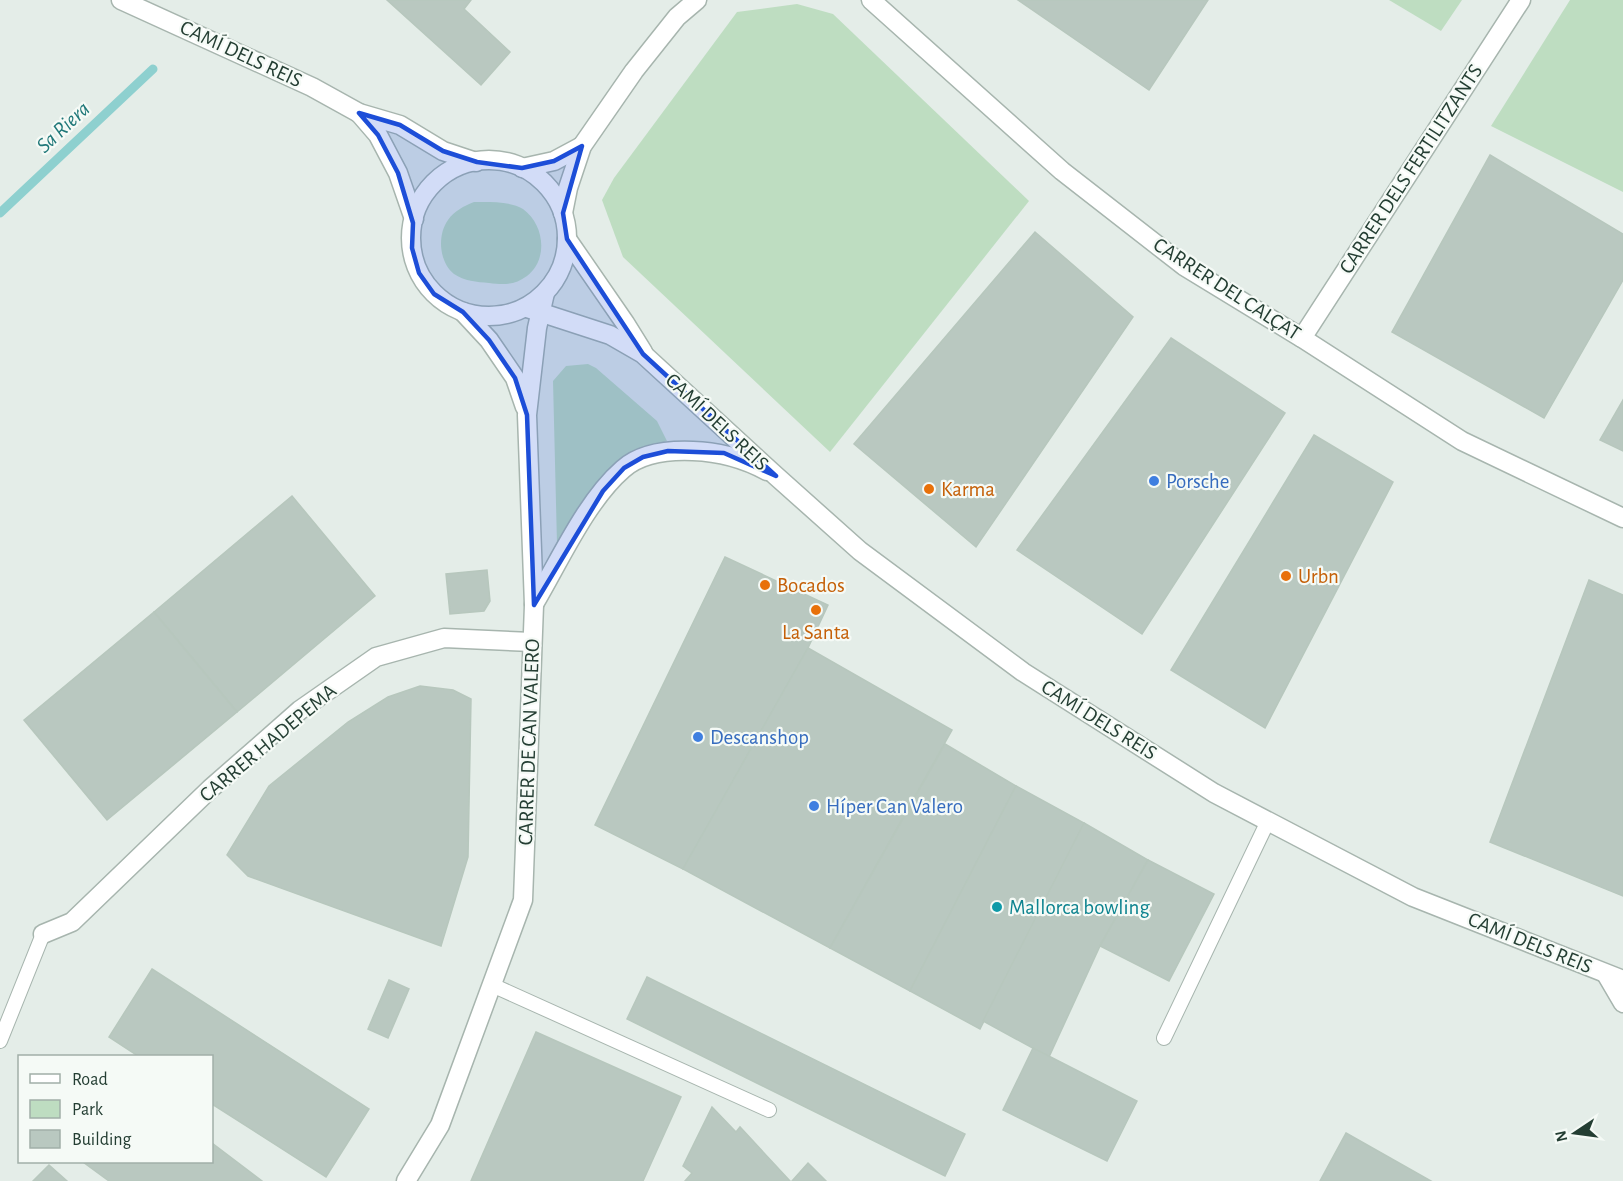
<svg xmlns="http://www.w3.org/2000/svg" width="1623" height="1181" viewBox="0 0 1623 1181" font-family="'Alegreya Sans',sans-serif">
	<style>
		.green { fill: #beddc1 }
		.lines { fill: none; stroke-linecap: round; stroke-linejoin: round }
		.stream { stroke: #8ed0cf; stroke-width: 9 }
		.building { fill: #b9c8c0; stroke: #b7c7bd; stroke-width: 1.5 }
		.service-casing { stroke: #a7b5ae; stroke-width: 16 }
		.minor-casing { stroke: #a7b5ae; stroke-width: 21 }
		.tertiary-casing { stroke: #a7b5ae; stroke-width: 21 }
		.service { stroke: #fff; stroke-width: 14 }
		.minor { stroke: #fff; stroke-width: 18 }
		.tertiary { stroke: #fff; stroke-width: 18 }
		.marked { fill: #1d4ed8; fill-opacity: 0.2; stroke: #1d4ed8; stroke-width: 4.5; stroke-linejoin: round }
		.shop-dot { fill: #3f7fe0; stroke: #f5faf6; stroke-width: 2 }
		.food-dot { fill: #e8710a; stroke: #f5faf6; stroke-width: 2 }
		.culture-dot { fill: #0f9aa8; stroke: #f5faf6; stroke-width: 2 }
		.labels { text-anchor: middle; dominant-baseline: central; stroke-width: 4.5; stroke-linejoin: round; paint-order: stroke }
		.street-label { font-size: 21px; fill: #243e33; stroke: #f5faf6 }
		.shop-label { font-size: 21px; fill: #366cbe; stroke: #f5faf6; text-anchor: start }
		.food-label { font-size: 21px; fill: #c56008; stroke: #f5faf6; text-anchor: start }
		.culture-label { font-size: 21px; fill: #0d838f; stroke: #f5faf6; text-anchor: start }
		.water-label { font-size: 22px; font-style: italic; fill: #207879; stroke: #f5faf6 }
	</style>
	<rect width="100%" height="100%" fill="#e4ede8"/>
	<g class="green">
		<path d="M1389,0H1462L1441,31Z"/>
		<path d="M1570,0H1623V192L1491,126Z"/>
		<path d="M797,4L833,14L1029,201L830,452L623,257L602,200L614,178L737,12Z"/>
		<path d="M474,202C488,202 510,201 523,209C544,224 549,259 527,276C515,285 504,285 489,283C477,282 464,281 454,274C439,262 437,235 448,220C454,211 464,206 474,202Z"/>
		<path d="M588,364L596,368L657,421L667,441C656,445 641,447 631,453C601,470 574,514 557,544L553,381L566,366Z"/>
	</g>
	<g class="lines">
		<path class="stream" d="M0,213L153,69"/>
	</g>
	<g class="building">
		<path d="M387,0H471L464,9L510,52L481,85Z"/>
		<path d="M1018,0H1208L1149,90Z"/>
		<path d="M1490,155L1623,234V280L1544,418L1392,332Z"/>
		<path d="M1035,232L1133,317L976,547L854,444Z"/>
		<path d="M1171,338L1285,413L1142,634L1017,550Z"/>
		<path d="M1623,400V451L1600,440Z"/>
		<path d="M1314,435L1393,482L1265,728L1171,670Z"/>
		<path d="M292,496L375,596L237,712L154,612Z"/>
		<path d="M725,557L828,605L808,648L683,869L595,825Z"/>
		<path d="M487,570L490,601L484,611L450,614L446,574Z"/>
		<path d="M1589,580L1623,595V896L1490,842Z"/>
		<path d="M154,612L237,712L107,820L24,720Z"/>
		<path d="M808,648L952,730L830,948L683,869Z"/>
		<path d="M420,686L453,690L471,699L468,857L441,946L248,876L227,855L269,786L348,722L388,697Z"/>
		<path d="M945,744L1016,786L910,991L830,948Z"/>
		<path d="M1016,786L1084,823L980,1029L910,991Z"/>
		<path d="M1084,823L1148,860L1100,946L1049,1057L983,1021Z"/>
		<path d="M1148,860L1214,894L1169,981L1100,946Z"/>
		<path d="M152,969L369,1109L326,1177L212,1104V1056H138L109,1037Z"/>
		<path d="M647,977L965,1134L945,1176L627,1019Z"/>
		<path d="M389,980L409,989L388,1038L368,1029Z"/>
		<path d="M536,1032L681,1097L643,1181H471Z"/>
		<path d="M1033,1048L1137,1101L1107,1161L1003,1110Z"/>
		<path d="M712,1107L736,1132L740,1127L790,1181H685L692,1173L683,1166Z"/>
		<path d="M1346,1133L1431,1181H1320Z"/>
		<path d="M212,1143L262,1181H109L83,1162H212Z"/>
		<path d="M808,1163L826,1181H792Z"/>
		<path d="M49,1165L67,1181H33Z"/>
	</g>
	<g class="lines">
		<defs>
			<g id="service">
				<path d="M492,985L769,1110"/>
				<path d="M1164,1038L1268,821"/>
				<path d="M0,1041L43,934"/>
			</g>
			<g id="minor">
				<path d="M871,0L1062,171L1184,266L1302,338L1462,441L1623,518"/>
				<path d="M522,168L554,161L582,146"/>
				<path d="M563,213L568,188L582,146L634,71L677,17L697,0"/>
				<path d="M463,312L489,340L515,378L525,407"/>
				<path d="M1302,338L1521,0"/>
				<path d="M534,604C559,562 586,501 623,469C641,453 669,450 693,451C721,452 743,458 767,471"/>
				<path d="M43,934L72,922L210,789L300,710L376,657L444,638L532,642"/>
				<path d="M1606,974L1623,1003"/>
				<path d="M406,1181L440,1125L523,900L534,605L527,415L537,328L545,293"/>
			</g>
			<g id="tertiary">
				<path d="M121,0L312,87L359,113L400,125L443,151L476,162"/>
				<path d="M359,113L378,135L398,173L414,219"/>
				<circle cx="489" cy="238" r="78"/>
				<path d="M567,239L625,323L643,352"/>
				<path d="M527,308L610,335L643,354L776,476L860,551L1023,672L1214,793L1413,897L1623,980"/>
			</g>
		</defs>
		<use href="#service" class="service-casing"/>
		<use href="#minor" class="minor-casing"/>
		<use href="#tertiary" class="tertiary-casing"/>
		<use href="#service" class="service"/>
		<use href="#minor" class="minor"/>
		<use href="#tertiary" class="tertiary"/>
	</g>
	<path class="marked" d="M359,113L400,125L443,151L477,162L522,168L554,161L582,146L563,213L567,239L643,354L776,476L724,453L668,451L643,457L624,468L603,491L534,605L527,415L515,378L489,340L463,312L434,294L419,273L412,248L413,223L398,173L378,135Z"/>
	<g class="shop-dot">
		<circle cx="1154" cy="481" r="6"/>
		<circle cx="698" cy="737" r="6"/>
		<circle cx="814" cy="806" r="6"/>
	</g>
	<g class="food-dot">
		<circle cx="929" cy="489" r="6"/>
		<circle cx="1286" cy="576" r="6"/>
		<circle cx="765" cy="585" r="6"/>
		<circle cx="816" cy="610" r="6"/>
	</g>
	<circle class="culture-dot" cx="997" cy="907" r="6"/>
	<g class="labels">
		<g class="street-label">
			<text transform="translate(241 54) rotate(25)">CAMÍ DELS REIS</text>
			<text transform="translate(1411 169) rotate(-57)">CARRER DELS FERTILITZANTS</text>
			<text transform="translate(1227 289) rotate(33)">CARRER DEL CALÇAT</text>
			<text transform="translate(717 422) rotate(43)">CAMÍ DELS REIS</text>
			<text transform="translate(1099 720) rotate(32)">CAMÍ DELS REIS</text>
			<text transform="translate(529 742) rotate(-88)">CARRER DE CAN VALERO</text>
			<text transform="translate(268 743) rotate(-40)">CARRER HADEPEMA</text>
			<text transform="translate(1530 943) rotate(22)">CAMÍ DELS REIS</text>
		</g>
		<g class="shop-label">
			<text x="1166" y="481">Porsche</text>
			<text x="710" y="737">Descanshop</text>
			<text x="826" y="806">Híper Can Valero</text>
		</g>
		<g class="food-label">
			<text x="941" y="489">Karma</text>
			<text x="1298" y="576">Urbn</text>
			<text x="777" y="585">Bocados</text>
			<text x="816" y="632" text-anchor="middle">La Santa</text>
		</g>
		<g class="culture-label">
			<text x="1009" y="907">Mallorca bowling</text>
		</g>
		<g class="water-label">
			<text transform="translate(63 127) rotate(-43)">Sa Riera</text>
		</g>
	</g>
	<rect x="18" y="1055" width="195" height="108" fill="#f5faf6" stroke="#a1afa8" stroke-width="1.5"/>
	<rect x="30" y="1074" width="30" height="9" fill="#ffffff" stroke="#a1afa8" stroke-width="1.5"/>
	<text x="72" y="1085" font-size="18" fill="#243e33">Road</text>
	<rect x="30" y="1100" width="30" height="18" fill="#beddc1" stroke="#a1afa8" stroke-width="1.5"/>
	<text x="72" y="1115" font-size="18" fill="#243e33">Park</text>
	<rect x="30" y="1130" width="30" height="18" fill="#b9c8c0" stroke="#a1afa8" stroke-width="1.5"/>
	<text x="72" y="1145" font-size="18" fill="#243e33">Building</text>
	<g transform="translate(1575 1133) rotate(257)" stroke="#f5faf6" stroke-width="4.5" paint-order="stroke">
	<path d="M0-4.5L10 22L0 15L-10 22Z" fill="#243e33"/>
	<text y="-9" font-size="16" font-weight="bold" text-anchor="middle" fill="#243e33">N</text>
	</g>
</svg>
